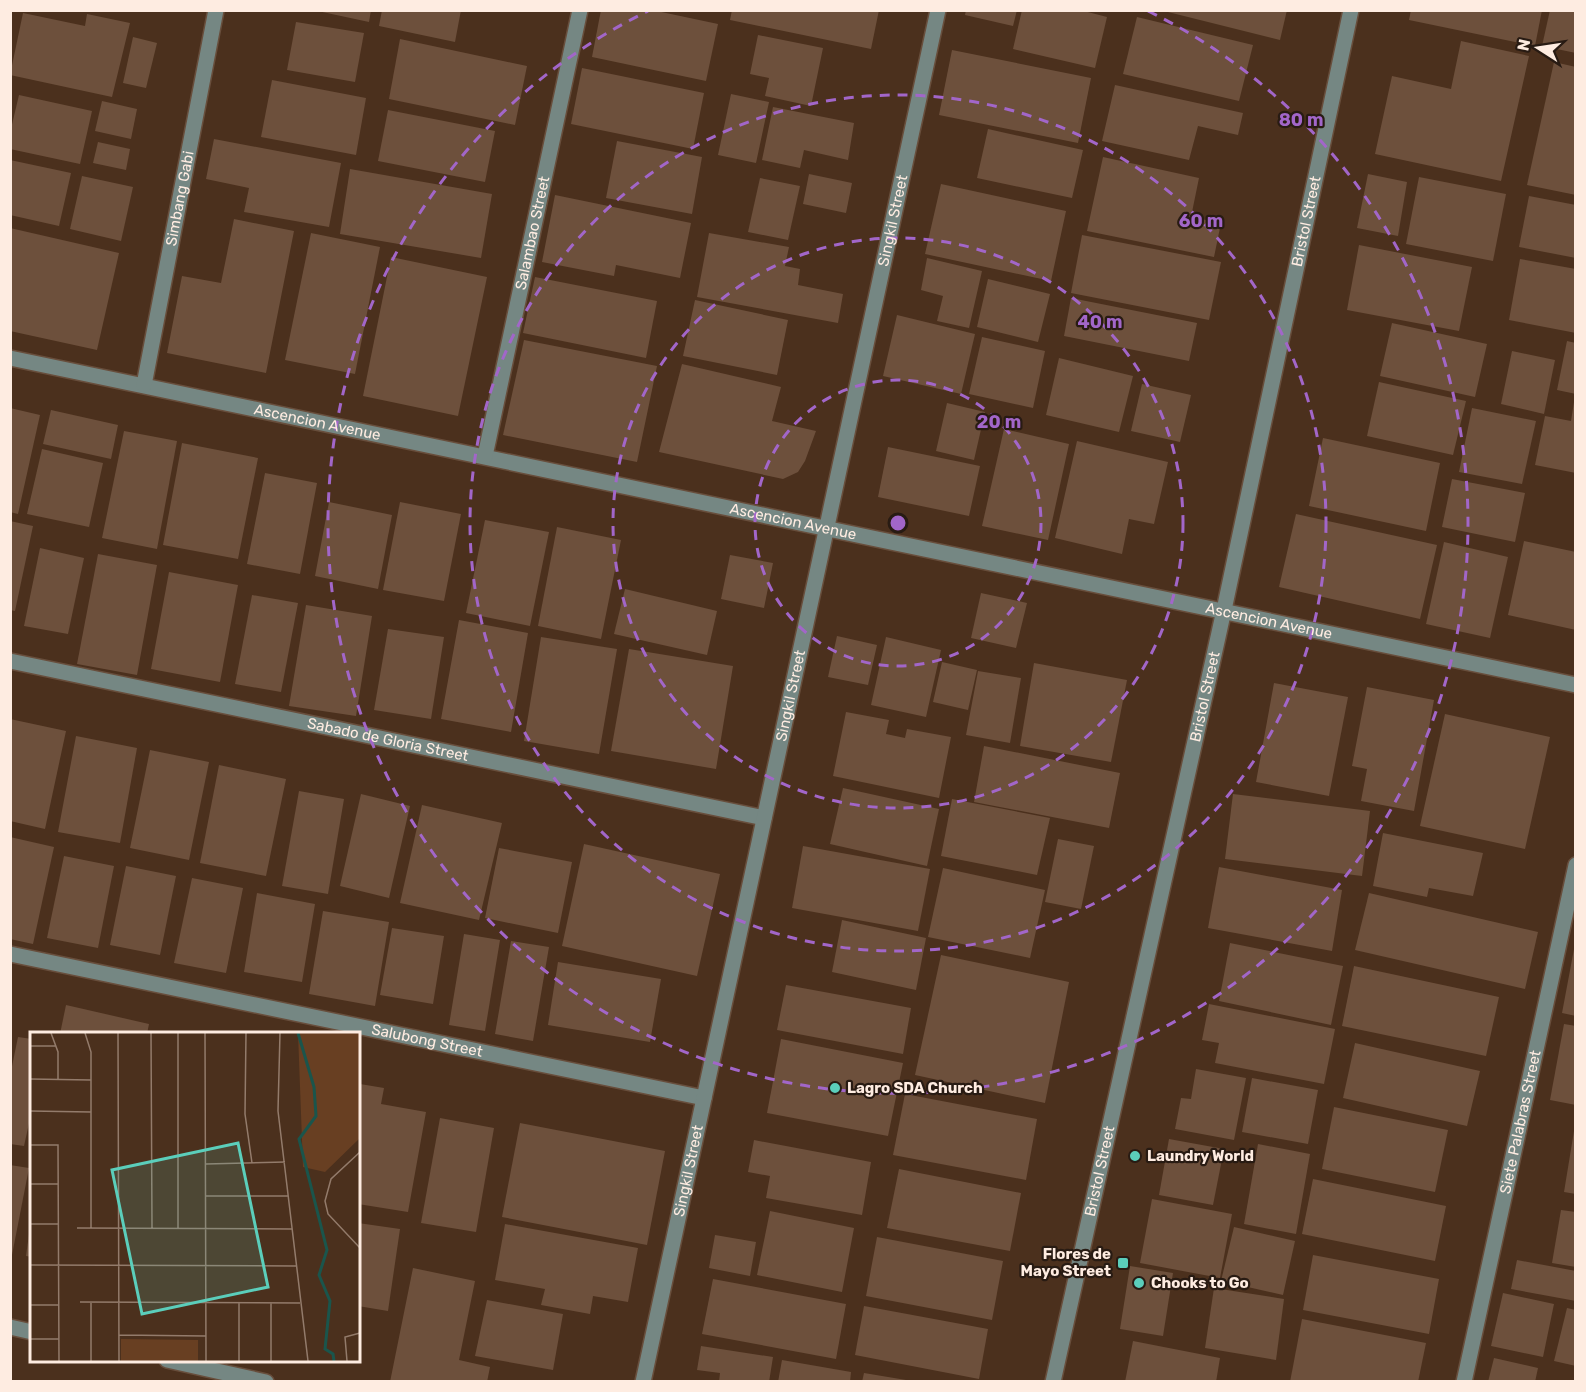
<svg xmlns="http://www.w3.org/2000/svg" width="1586" height="1392" viewBox="0 0 1586 1392" font-family="Rubik,sans-serif">
	<style>
		.building { fill: #6d503c }
		.lines { fill: none; stroke-linecap: round; stroke-linejoin: round }
		.minor-casing { stroke: #684e3c; stroke-width: 18 }
		.minor { stroke: #758783; stroke-width: 15 }
		.ring { fill: none; stroke: #a266c9; stroke-width: 3; stroke-dasharray: 10 8 }
		.poi-dot { fill: #5bcebb; stroke: #281b13; stroke-width: 2 }
		.labels { text-anchor: middle; dominant-baseline: central; stroke-width: 4.5; stroke-linejoin: round; paint-order: stroke }
		.street-label { font-size: 15px; fill: #feece1; stroke: #281b13 }
		.poi-label { font-size: 15px; font-weight: bold; fill: #feece1; stroke: #281b13; text-anchor: start }
		.inset-river { fill: none; stroke: #1a554c; stroke-width: 3 }
		.inset-road { fill: none; stroke: #937b6b; stroke-width: 1.5 }
		.view { fill: #5bcebb; fill-opacity: 0.15; stroke: #5bcebb; stroke-width: 3 }
		.inset-edge { fill: none; stroke: #feece1; stroke-width: 3 }
		.centre { fill: #a266c9; stroke: #281b13; stroke-width: 3 }
		.ring-label { font-size: 18px; text-anchor: middle; font-weight: bold; fill: #a266c9; stroke: #281b13; stroke-width: 4.5; stroke-linejoin: round; paint-order: stroke }
	</style>
	<rect width="100%" height="100%" fill="#4b301d"/>
	<g class="building">
		<path d="M313,10H371L369,22Z"/>
		<path d="M382,10H461L455,42L379,26Z"/>
		<path d="M601,10H652L718,24L706,81L592,57Z"/>
		<path d="M732,10H879L871,49L730,20Z"/>
		<path d="M966,10H1017L1013,26L965,15Z"/>
		<path d="M1022,10H1080L1107,17L1095,68L1013,49Z"/>
		<path d="M1160,10H1287L1280,40Z"/>
		<path d="M1411,10H1542L1535,46L1409,20Z"/>
		<path d="M1550,10H1576V53L1542,46Z"/>
		<path d="M23,13L85,26L87,14L130,23L112,97L10,75Z"/>
		<path d="M1137,17L1253,45L1239,101L1123,74Z"/>
		<path d="M296,22L364,33L355,82L287,70Z"/>
		<path d="M758,35L823,48L811,106L765,96L769,78L750,74Z"/>
		<path d="M133,37L157,43L146,88L123,83Z"/>
		<path d="M400,39L527,66L515,125L389,99Z"/>
		<path d="M1461,41L1529,56L1501,181L1375,154L1392,76L1451,89Z"/>
		<path d="M952,50L1091,78L1078,143L939,115Z"/>
		<path d="M1554,62L1576,67V195L1527,185Z"/>
		<path d="M582,68L704,93L693,149L571,124Z"/>
		<path d="M272,80L366,98L356,155L261,137Z"/>
		<path d="M1115,85L1243,113L1238,135L1198,126L1189,160L1102,141Z"/>
		<path d="M731,94L769,102L756,163L718,155Z"/>
		<path d="M19,95L92,111L80,164L10,149V133Z"/>
		<path d="M102,101L137,109L131,139L95,131Z"/>
		<path d="M773,107L854,123L848,160L804,150L800,168L762,160Z"/>
		<path d="M388,110L495,131L485,182L378,161Z"/>
		<path d="M988,129L1083,150L1072,198L977,178Z"/>
		<path d="M214,139L341,163L329,227L244,212L249,188L206,179Z"/>
		<path d="M617,141L702,157L692,214L606,198Z"/>
		<path d="M98,142L130,149L126,170L93,163Z"/>
		<path d="M1103,157L1199,178L1191,217L1221,223L1214,257L1087,231Z"/>
		<path d="M10,160L71,173L59,226L10,215Z"/>
		<path d="M350,169L492,194L481,258L340,234Z"/>
		<path d="M809,174L852,183L846,213L803,204Z"/>
		<path d="M1368,174L1407,182L1398,236L1357,228Z"/>
		<path d="M82,176L133,187L121,241L70,229Z"/>
		<path d="M1419,177L1506,194L1493,261L1406,244Z"/>
		<path d="M760,178L800,186L788,240L748,232Z"/>
		<path d="M941,184L1066,211L1051,281L925,254Z"/>
		<path d="M555,195L691,223L680,278L616,265L614,276L542,262Z"/>
		<path d="M1529,196L1576,205V258L1519,247Z"/>
		<path d="M234,219L294,231L266,373L167,353L182,276L221,283Z"/>
		<path d="M10,228L119,253L97,350L10,331Z"/>
		<path d="M311,233L380,247L355,374L285,360Z"/>
		<path d="M709,233L789,247L785,266L800,269L798,285L843,294L838,323L697,297Z"/>
		<path d="M1082,235L1221,262L1209,320L1071,293Z"/>
		<path d="M1359,245L1472,267L1459,331L1347,310Z"/>
		<path d="M391,257L487,277L458,416L363,396Z"/>
		<path d="M927,258L982,271L969,328L937,321L943,296L921,290Z"/>
		<path d="M1520,259L1576,269V333L1509,320Z"/>
		<path d="M535,277L657,301L646,358L523,333Z"/>
		<path d="M988,279L1050,294L1038,342L977,327Z"/>
		<path d="M1071,298L1197,323L1189,361L1064,336Z"/>
		<path d="M695,300L788,320L777,375L683,356Z"/>
		<path d="M897,315L975,334L961,394L883,376Z"/>
		<path d="M1392,323L1487,344L1475,397L1380,376Z"/>
		<path d="M982,337L1045,351L1033,408L969,394Z"/>
		<path d="M524,340L657,366L637,462L503,435Z"/>
		<path d="M1567,341L1576,343V394L1557,390Z"/>
		<path d="M1512,351L1555,360L1544,414L1501,404Z"/>
		<path d="M1059,358L1133,376L1119,432L1046,415Z"/>
		<path d="M682,364L781,387L772,421L816,431L805,461L798,472L783,479L659,452Z"/>
		<path d="M1379,382L1466,401L1453,455L1367,436Z"/>
		<path d="M1142,384L1191,395L1180,442L1131,431Z"/>
		<path d="M1574,402L1576,473L1535,465L1545,416L1571,421Z"/>
		<path d="M947,403L985,412L974,460L936,451Z"/>
		<path d="M10,408L40,415L18,514L10,512Z"/>
		<path d="M1472,408L1536,421L1522,484L1459,472Z"/>
		<path d="M51,410L118,425L111,459L43,444Z"/>
		<path d="M1004,429L1069,444L1048,540L982,526Z"/>
		<path d="M124,431L177,441L157,549L102,538Z"/>
		<path d="M1323,438L1440,463L1426,531L1309,506Z"/>
		<path d="M1077,441L1168,462L1154,524L1129,519L1122,554L1055,538Z"/>
		<path d="M182,443L258,458L238,559L163,545Z"/>
		<path d="M888,447L980,466L969,516L878,497Z"/>
		<path d="M42,449L103,463L89,527L27,514Z"/>
		<path d="M265,473L317,483L300,574L247,564Z"/>
		<path d="M1452,479L1525,493L1515,542L1442,527Z"/>
		<path d="M329,502L392,515L378,589L315,576Z"/>
		<path d="M400,502L461,514L444,601L383,590Z"/>
		<path d="M1296,514L1437,545L1420,619L1279,587Z"/>
		<path d="M485,520L549,532L530,626L466,613Z"/>
		<path d="M10,521L33,526L15,611L10,610Z"/>
		<path d="M557,527L621,540L601,639L538,626Z"/>
		<path d="M1524,541L1576,552V630L1508,615Z"/>
		<path d="M1444,542L1508,557L1490,638L1426,624Z"/>
		<path d="M40,548L84,558L68,634L24,626Z"/>
		<path d="M98,554L157,565L137,675L77,664Z"/>
		<path d="M730,555L773,563L764,608L721,599Z"/>
		<path d="M169,572L238,585L220,682L151,669Z"/>
		<path d="M625,589L717,611L707,655L614,634Z"/>
		<path d="M981,593L1027,603L1016,648L971,638Z"/>
		<path d="M252,595L298,603L281,692L235,684Z"/>
		<path d="M306,605L372,616L356,716L289,706Z"/>
		<path d="M459,620L528,633L511,732L441,719Z"/>
		<path d="M388,629L444,637L431,719L374,710Z"/>
		<path d="M837,636L877,645L868,685L828,677Z"/>
		<path d="M541,637L617,649L599,754L524,741Z"/>
		<path d="M886,637L941,650L926,717L871,705Z"/>
		<path d="M629,649L733,666L716,769L611,751Z"/>
		<path d="M942,662L977,670L968,710L933,702Z"/>
		<path d="M1034,663L1127,680L1111,762L1020,746Z"/>
		<path d="M978,671L1021,678L1010,743L966,735Z"/>
		<path d="M1274,683L1348,697L1329,796L1256,782Z"/>
		<path d="M1367,687L1434,700L1414,811L1361,801L1367,769L1352,766Z"/>
		<path d="M846,712L889,720L886,734L905,738L907,729L951,737L939,798L833,776Z"/>
		<path d="M1445,714L1550,737L1525,849L1420,826Z"/>
		<path d="M10,719L66,731L45,829L10,821Z"/>
		<path d="M76,736L137,748L120,843L58,832Z"/>
		<path d="M984,746L1120,773L1109,828L974,802Z"/>
		<path d="M150,750L209,762L189,860L130,848Z"/>
		<path d="M219,765L286,779L266,876L200,863Z"/>
		<path d="M843,788L939,809L927,866L830,844Z"/>
		<path d="M299,791L344,799L328,894L282,886Z"/>
		<path d="M361,794L410,806L389,898L340,886Z"/>
		<path d="M1233,794L1370,811L1362,876L1225,859Z"/>
		<path d="M952,799L1050,818L1037,875L941,856Z"/>
		<path d="M422,805L502,823L479,920L400,903Z"/>
		<path d="M1383,833L1483,853L1473,896L1429,888L1427,897L1373,886Z"/>
		<path d="M10,837L54,847L33,944L10,939Z"/>
		<path d="M1058,839L1094,846L1081,909L1045,902Z"/>
		<path d="M584,844L720,874L697,976L562,946Z"/>
		<path d="M803,846L930,869L918,931L792,908Z"/>
		<path d="M499,848L572,862L558,933L485,918Z"/>
		<path d="M64,856L114,866L98,948L47,938Z"/>
		<path d="M126,866L176,876L160,955L110,945Z"/>
		<path d="M1219,867L1342,890L1332,951L1208,928Z"/>
		<path d="M943,868L1045,890L1030,958L928,937Z"/>
		<path d="M192,878L243,888L226,973L174,963Z"/>
		<path d="M257,893L315,904L302,982L244,972Z"/>
		<path d="M1369,893L1538,932L1525,989L1355,950Z"/>
		<path d="M323,911L389,922L375,1006L309,994Z"/>
		<path d="M842,920L926,938L916,990L832,972Z"/>
		<path d="M392,928L444,936L433,1004L380,995Z"/>
		<path d="M464,934L500,940L485,1031L449,1025Z"/>
		<path d="M511,941L549,947L533,1041L495,1034Z"/>
		<path d="M1230,943L1343,966L1331,1025L1219,1001Z"/>
		<path d="M1574,949H1576V1016L1562,1013Z"/>
		<path d="M941,955L1069,982L1045,1103L915,1075Z"/>
		<path d="M558,962L661,979L650,1042L548,1025Z"/>
		<path d="M1354,966L1499,997L1486,1056L1342,1026Z"/>
		<path d="M786,985L911,1008L903,1054L777,1030Z"/>
		<path d="M1209,1004L1335,1029L1324,1084L1215,1063L1219,1043L1202,1040Z"/>
		<path d="M66,1005L149,1024L147,1034H60Z"/>
		<path d="M1564,1024L1576,1026V1105L1550,1100Z"/>
		<path d="M18,1037L32,1039V1110L24,1146L10,1144V1076Z"/>
		<path d="M781,1039L903,1063L888,1136L767,1113Z"/>
		<path d="M1355,1043L1480,1071L1467,1126L1343,1098Z"/>
		<path d="M1196,1069L1246,1078L1234,1140L1175,1129L1181,1098L1191,1099Z"/>
		<path d="M1252,1078L1318,1090L1308,1144L1242,1132Z"/>
		<path d="M360,1084L384,1088L381,1104L426,1112L408,1212L358,1204Z"/>
		<path d="M905,1094L1037,1119L1026,1180L893,1155Z"/>
		<path d="M1334,1107L1448,1130L1435,1192L1322,1169Z"/>
		<path d="M440,1118L494,1128L476,1232L421,1223Z"/>
		<path d="M520,1123L665,1151L647,1245L502,1217Z"/>
		<path d="M1574,1131H1576V1194L1564,1192Z"/>
		<path d="M1169,1139L1224,1149L1213,1205L1159,1195Z"/>
		<path d="M754,1140L871,1162L862,1215L766,1198L770,1176L748,1172Z"/>
		<path d="M1258,1144L1310,1154L1296,1234L1244,1224Z"/>
		<path d="M10,1165L29,1168L12,1255H10Z"/>
		<path d="M899,1169L1021,1193L1010,1251L887,1228Z"/>
		<path d="M1313,1179L1446,1206L1435,1261L1302,1234Z"/>
		<path d="M1152,1199L1232,1214L1220,1278L1140,1263Z"/>
		<path d="M1561,1210L1576,1212V1267L1552,1263Z"/>
		<path d="M770,1211L854,1228L842,1292L757,1275Z"/>
		<path d="M358,1223L400,1229L388,1311L358,1306Z"/>
		<path d="M505,1224L638,1248L628,1302L593,1296L590,1314L541,1305L545,1289L495,1280Z"/>
		<path d="M30,1227H32V1257L26,1256Z"/>
		<path d="M1234,1227L1295,1241L1283,1295L1221,1281Z"/>
		<path d="M715,1235L756,1242L750,1276L709,1268Z"/>
		<path d="M877,1237L1003,1261L992,1320L866,1296Z"/>
		<path d="M1313,1255L1439,1279L1429,1334L1303,1310Z"/>
		<path d="M1517,1260L1576,1271V1301L1511,1289Z"/>
		<path d="M1130,1266L1173,1273L1163,1336L1120,1329Z"/>
		<path d="M413,1268L475,1281L459,1360L490,1367L487,1382H390Z"/>
		<path d="M713,1279L846,1304L836,1359L702,1334Z"/>
		<path d="M1214,1288L1284,1299L1276,1360L1205,1348Z"/>
		<path d="M1503,1293L1554,1304L1543,1357L1491,1346Z"/>
		<path d="M487,1300L563,1314L553,1370L475,1356Z"/>
		<path d="M864,1306L988,1329L979,1379L855,1355Z"/>
		<path d="M1567,1308L1576,1310V1366L1554,1361Z"/>
		<path d="M1302,1319L1426,1343L1418,1382H1290Z"/>
		<path d="M1133,1341L1220,1358L1216,1382H1125Z"/>
		<path d="M701,1346L773,1357L769,1382H719L720,1373L697,1370Z"/>
		<path d="M1494,1358L1538,1368L1535,1382H1488Z"/>
		<path d="M782,1360L851,1372L850,1382H778Z"/>
		<path d="M864,1373L906,1380L905,1382H862Z"/>
	</g>
	<g class="lines">
		<defs>
			<g id="minor">
				<path id="s1" d="M10,358L1576,685"/>
				<path id="s2" d="M144,385L216,10"/>
				<path id="s3" d="M485,456L580,10"/>
				<path id="s4" d="M10,661L764,818"/>
				<path id="s5" d="M10,954L704,1098"/>
				<path d="M10,1327L32,1332"/>
				<path d="M167,1360L266,1382"/>
				<path id="s6" d="M643,1382L938,10"/>
				<path id="s7" d="M1053,1382L1224,610L1351,10"/>
				<path id="s8" d="M1464,1382L1576,865"/>
			</g>
		</defs>
		<use href="#minor" class="minor-casing"/>
		<use href="#minor" class="minor"/>
	</g>
	<g class="ring">
		<circle cx="898" cy="523" r="143"/>
		<circle cx="898" cy="523" r="285"/>
		<circle cx="898" cy="523" r="428"/>
		<path d="M1148 11A570 570 0 1 1 648 11"/>
	</g>
	<g class="poi-dot">
		<circle cx="835" cy="1088" r="6"/>
		<circle cx="1135" cy="1156" r="6"/>
		<rect x="1117" y="1257" width="12" height="12" rx="3"/>
		<circle cx="1139" cy="1283" r="6"/>
	</g>
	<g class="labels">
		<g class="street-label">
			<text stroke="none"><textPath href="#s2" startOffset="190">Simbang Gabi</textPath></text>
			<text stroke="none"><textPath href="#s6" startOffset="1188">Singkil Street</textPath></text>
			<text stroke="none"><textPath href="#s7" startOffset="1188">Bristol Street</textPath></text>
			<text stroke="none"><textPath href="#s3" startOffset="228">Salambao Street</textPath></text>
			<text stroke="none"><textPath href="#s1" startOffset="314">Ascencion Avenue</textPath></text>
			<text stroke="none"><textPath href="#s1" startOffset="800">Ascencion Avenue</textPath></text>
			<text stroke="none"><textPath href="#s1" startOffset="1286">Ascencion Avenue</textPath></text>
			<text stroke="none"><textPath href="#s6" startOffset="702">Singkil Street</textPath></text>
			<text stroke="none"><textPath href="#s7" startOffset="702">Bristol Street</textPath></text>
			<text stroke="none"><textPath href="#s4" startOffset="386">Sabado de Gloria Street</textPath></text>
			<text stroke="none"><textPath href="#s5" startOffset="426">Salubong Street</textPath></text>
			<text stroke="none"><textPath href="#s8" startOffset="266">Siete Palabras Street</textPath></text>
			<text stroke="none"><textPath href="#s6" startOffset="216">Singkil Street</textPath></text>
			<text stroke="none"><textPath href="#s7" startOffset="216">Bristol Street</textPath></text>
		</g>
		<g class="poi-label">
			<text x="847" y="1088">Lagro SDA Church</text>
			<text x="1147" y="1156">Laundry World</text>
			<text x="1111" y="1254" text-anchor="end">Flores de<tspan x="1111" dy="17">Mayo Street</tspan></text>
			<text x="1151" y="1283">Chooks to Go</text>
		</g>
	</g>
	<g transform="translate(30 1032)">
		<rect width="330" height="330" fill="#4b301d"/>
		<path d="M268,1H330V106L295,140L273,135ZM91,307L168,308V329H91Z" fill="#683f22"/>
		<path class="inset-river" d="M268,1L284,55L286,84L269,107L297,218L289,243L300,269L295,317L303,322L304,329"/>
		<path class="inset-road" d="M21,1L28,20V47M55,1L61,20V196M88,1L89,329M121,1L122,196M148,1V196M175,1L176,329M216,1L215,82L222,131M250,1L248,79L278,329M0,14H26M0,47L61,48M0,79L61,80M0,113H28L29,329M330,120L301,147L295,169L298,182L330,216M176,132L255,130M0,152H28M176,164H258M0,192H28M47,196L262,197M0,233L267,234M50,270L270,271M209,271V329M241,271V329M0,273H29M89,303L176,304M0,307H29M61,329V270M317,329L315,305L330,301"/>
		<path class="view" d="M208,111L238,255L112,282L82,138Z"/>
		<rect width="330" height="330" class="inset-edge"/>
	</g>
	<circle cx="898" cy="523" r="9" class="centre"/>
	<g class="ring-label">
		<text x="1301" y="126">80 m</text>
		<text x="1201" y="227">60 m</text>
		<text x="1100" y="328">40 m</text>
		<text x="999" y="428">20 m</text>
	</g>
	<rect width="1586" height="1392" fill="none" stroke="#feece1" stroke-width="24"/>
	<g transform="translate(1538 48) rotate(282)" stroke="#281b13" stroke-width="4.5" paint-order="stroke">
	<path d="M0-4.5L10 22L0 15L-10 22Z" fill="#feece1"/>
	<text y="-9" font-size="16" font-weight="bold" text-anchor="middle" fill="#feece1">N</text>
	</g>
</svg>
